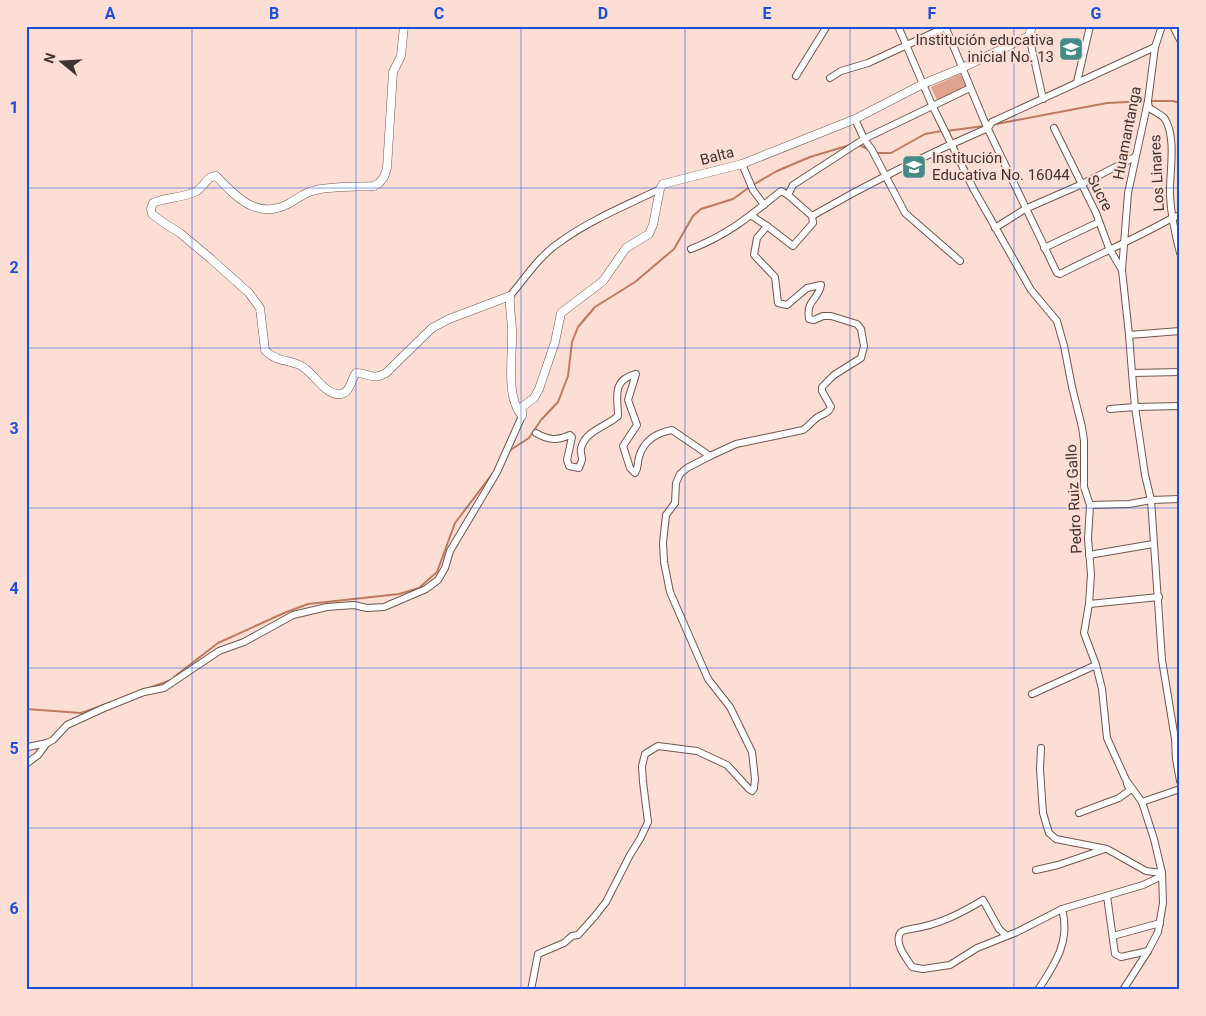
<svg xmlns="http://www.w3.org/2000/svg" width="1206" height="1016" viewBox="0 0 1206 1016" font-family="Roboto,sans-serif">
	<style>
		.green { fill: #dfa38d }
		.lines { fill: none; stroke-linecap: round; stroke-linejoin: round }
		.stream { stroke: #bf7960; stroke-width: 2 }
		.minor-casing { stroke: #6f574e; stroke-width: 8 }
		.tertiary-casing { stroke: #6f574e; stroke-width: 9 }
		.minor { stroke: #fff; stroke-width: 6 }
		.tertiary { stroke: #fff; stroke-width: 8 }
		.grid { fill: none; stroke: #1d4ed8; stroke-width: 1; stroke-opacity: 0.55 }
		.labels { text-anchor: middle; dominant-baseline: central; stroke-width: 4; stroke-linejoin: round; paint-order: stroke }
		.poi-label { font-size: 15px; fill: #3f3430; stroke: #fcded4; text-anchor: end }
		.street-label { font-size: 15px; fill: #3f3430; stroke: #fcded4 }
		.neatline { fill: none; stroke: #1d4ed8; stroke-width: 2 }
		.grid-label { font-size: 16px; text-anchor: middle; font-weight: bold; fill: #1d4ed8 }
	</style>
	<rect width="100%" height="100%" fill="#fcded4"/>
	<path class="green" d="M960,74L966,87L937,100L931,87Z"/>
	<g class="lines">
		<g class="stream">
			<path d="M991,125L1107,103L1148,101H1173L1180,103"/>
			<path d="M946,131L984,126"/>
			<path d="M859,145L868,149"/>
			<path d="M875,153H891L925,134L942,131"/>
			<path d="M509,451L529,438L541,420L558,402L568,376L572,342L578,327L595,307L635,282L674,249L693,216L701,209L733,199L751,186L777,171L810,157L850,145"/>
			<path d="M174,677L218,643L284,613L308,604L399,594L419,588L437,572L455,523L493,473"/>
			<path d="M149,688L171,680"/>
			<path d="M26,709L81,713L112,702"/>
		</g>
		<defs>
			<g id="minor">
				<path d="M898,26L932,105L974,190L1031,290L1057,321L1064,346L1072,387L1082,427L1084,441V487L1090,505L1088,539L1091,574L1089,604L1084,633L1096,665L1102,689L1107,738L1126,780L1142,802L1154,839L1162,873L1163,903L1158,932L1148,951L1123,990"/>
				<path d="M945,26L986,125L1057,273L1060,274C1097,255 1135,239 1172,218L1180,215"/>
				<path d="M1162,26L1155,47L1148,101L1128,193L1122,270L1129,335L1180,331"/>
				<path d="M1173,26L1180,40"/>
				<path d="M1029,36L1043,99"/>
				<path d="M796,76L827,26"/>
				<path d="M830,78L841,71L868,63L948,26"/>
				<path d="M1077,82L1090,26"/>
				<path d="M1148,102L1149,108C1154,111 1162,115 1165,119C1177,139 1169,174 1170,196C1171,215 1175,234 1180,253"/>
				<path d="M855,119L864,139L872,150L905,213L960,261"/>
				<path d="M1054,128L1096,213L1109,248L1122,270"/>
				<path d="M742,164L753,190L764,205"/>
				<path d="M788,195L812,216"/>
				<path d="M752,216L767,226L793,246L813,223L812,216"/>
				<path d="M812,216C869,183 927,154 988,128L992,122L1155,47"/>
				<path d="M995,228L1025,209L1080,185L1135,157"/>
				<path d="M1044,248L1099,222"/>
				<path d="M691,249C728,235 750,216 781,191L788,195L793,185L864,139L970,88"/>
				<path d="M510,296C525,278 540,255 560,242C590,220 627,205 660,189"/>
				<path d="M1129,335L1132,373L1180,372"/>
				<path d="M1132,373L1135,407L1180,406"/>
				<path d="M1110,409L1135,407L1145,475L1151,500L1162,660L1175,739H1180"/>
				<path d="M536,433C548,440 557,441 570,435L572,437L567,460L569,466L579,468C580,465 581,463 582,460C582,456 580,451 581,448C586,430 606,427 618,416C618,398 611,380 636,374L628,400L637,425L623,446L630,468L635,473C639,467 637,464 639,457C644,440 656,433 672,430L710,456"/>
				<path d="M1090,505L1129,504L1151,500L1180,499"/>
				<path d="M1089,555L1153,544"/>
				<path d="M1089,604L1159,597"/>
				<path d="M1032,694L1096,665"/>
				<path d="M1175,739L1176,759L1180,781"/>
				<path d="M28,747L47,743L53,740L67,725L104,708L144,692L164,688L219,651L244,642L293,615L327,607L354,605L367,608L384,607L426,589L438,580L445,568L450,551L497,472L522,416"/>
				<path d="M1041,748L1040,769L1043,813L1049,833L1056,839L1107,849L1146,871L1162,873"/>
				<path d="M26,764L38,755L47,743"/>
				<path d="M1142,802L1180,789"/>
				<path d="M1079,813L1119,798L1130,790L1127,784"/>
				<path d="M1036,870L1058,865L1105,849"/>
				<path d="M1107,896L1115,954L1121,957L1148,951"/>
				<path d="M1007,936L999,929L983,900C960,914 938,925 911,929C906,930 900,930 899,936C896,946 907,959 912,967L923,969L950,965L977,948L1017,932L1062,909L1143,885L1162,876"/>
				<path d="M1113,936L1160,923"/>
				<path d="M531,990L538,954L564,943L572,936L578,935L595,916L606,902L630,855L640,839L648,822L643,782L642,766L645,754L658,746L697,751L727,765L749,789L752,791L754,788L755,779L752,752L730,707L708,679L670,592L664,562L663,543L666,515L675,503L676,483L680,474L687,468L710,456L736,444L803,430C809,426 813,420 818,417C824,413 828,414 831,407L822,391V387L834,375L861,358L864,346L861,329L857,324L831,316H823L814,320L809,319C806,299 818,301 821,285L807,288L787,305L778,303L775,277L754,255L757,238L767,226"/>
				<path d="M1038,990C1055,964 1071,941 1062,909"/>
			</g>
			<path id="tertiary" d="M404,26L401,56L393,72L387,168L384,177L379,183L374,186C355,187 334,186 316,190C304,192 298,199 288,204C257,220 236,197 216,176C206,176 204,188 195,192C182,198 162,198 153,203L151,209L152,214L164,223L180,233L211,259L249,293L260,308L265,350C273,360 286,360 297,364C312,368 324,397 341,394C351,392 351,379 356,373C370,373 371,381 386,373L432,328L449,319L510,296C509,307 512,320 512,331C513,357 505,396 522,416V407L534,398L539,389L555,342L561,313L603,281L626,248L649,234L653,225L660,189L663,184L742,164L855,119L923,84L962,68L1029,36L1032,26"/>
		</defs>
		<use href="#minor" class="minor-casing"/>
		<use href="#tertiary" class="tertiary-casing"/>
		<use href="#minor" class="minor"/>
		<use href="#tertiary" class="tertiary"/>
	</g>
	<path class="grid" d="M192,26V990M356,26V990M521,26V990M685,26V990M850,26V990M1014,26V990M26,188H1180M26,348H1180M26,508H1180M26,668H1180M26,828H1180"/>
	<defs>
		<symbol id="school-square" viewBox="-11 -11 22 22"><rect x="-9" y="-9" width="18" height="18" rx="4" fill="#448b87" stroke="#fcded4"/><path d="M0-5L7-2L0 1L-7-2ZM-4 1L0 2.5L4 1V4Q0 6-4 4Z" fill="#fff"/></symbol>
	</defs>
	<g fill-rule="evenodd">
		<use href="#school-square" x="1057" y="35" width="28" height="28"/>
		<use href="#school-square" x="900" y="153" width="28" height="28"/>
	</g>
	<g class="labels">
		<g class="poi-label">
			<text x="1054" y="40">Institución educativa<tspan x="1054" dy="17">inicial No. 13</tspan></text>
			<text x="932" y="158" text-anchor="start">Institución<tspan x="932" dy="17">Educativa No. 16044</tspan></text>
		</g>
		<g class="street-label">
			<text transform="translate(1127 133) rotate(-79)">Huamantanga</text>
			<text transform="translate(717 156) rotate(-15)">Balta</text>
			<text transform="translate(1157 173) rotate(-93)">Los Linares</text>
			<text transform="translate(1100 193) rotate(63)">Sucre</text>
			<text transform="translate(1074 499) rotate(-93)">Pedro Ruiz Gallo</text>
		</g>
	</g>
	<rect width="1206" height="1016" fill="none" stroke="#fcded4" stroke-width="55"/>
	<g transform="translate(62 62) rotate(288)" stroke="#fcded4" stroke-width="4" paint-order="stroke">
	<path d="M0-4L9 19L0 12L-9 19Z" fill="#3f3430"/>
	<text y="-8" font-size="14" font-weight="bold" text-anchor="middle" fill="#3f3430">N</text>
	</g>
	<rect x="28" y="28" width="1150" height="960" class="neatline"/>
	<g class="grid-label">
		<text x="110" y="19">A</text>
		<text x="274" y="19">B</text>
		<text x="439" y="19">C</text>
		<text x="603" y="19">D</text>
		<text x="767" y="19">E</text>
		<text x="932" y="19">F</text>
		<text x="1096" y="19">G</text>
		<text x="14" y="113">1</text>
		<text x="14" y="273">2</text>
		<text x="14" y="434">3</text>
		<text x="14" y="594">4</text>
		<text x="14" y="754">5</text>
		<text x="14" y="914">6</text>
	</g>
</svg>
